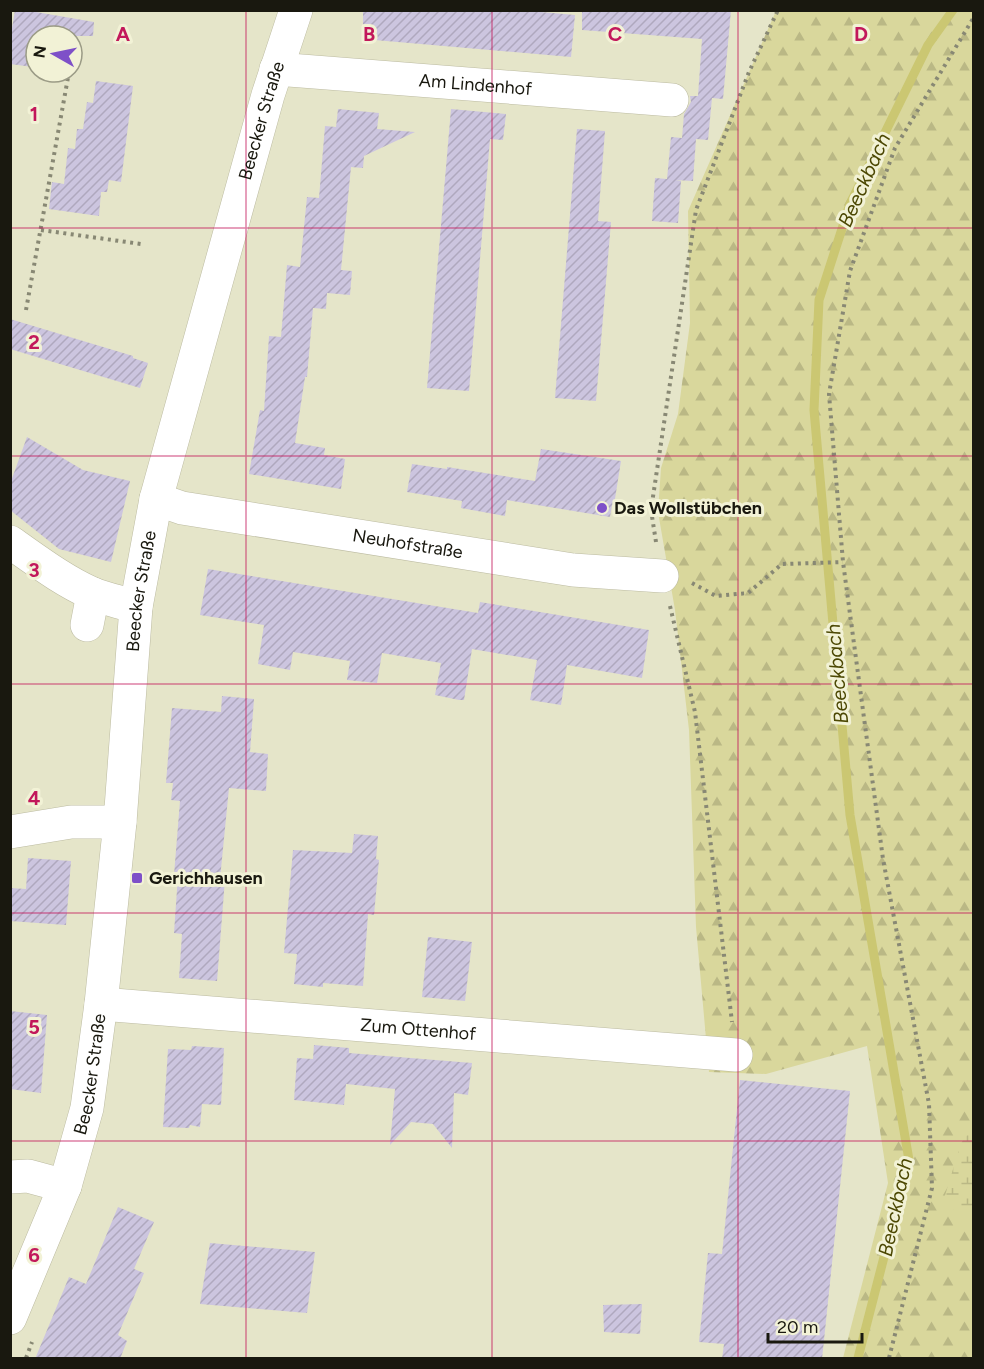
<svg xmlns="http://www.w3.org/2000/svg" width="984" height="1369" viewBox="0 0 984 1369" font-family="Figtree,sans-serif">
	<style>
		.forest { fill: url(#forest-firs) }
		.wetland { fill: url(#wetland-marsh) }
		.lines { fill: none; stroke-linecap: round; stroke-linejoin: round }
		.stream { stroke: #cbc772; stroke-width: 9 }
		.building { fill: url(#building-hatch) }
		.minor-casing { stroke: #bcbba1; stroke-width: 34 }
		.path { stroke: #888874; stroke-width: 4; stroke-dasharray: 3 4.5; stroke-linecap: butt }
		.minor { stroke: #fff; stroke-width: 33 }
		.grid { fill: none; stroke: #c2185b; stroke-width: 1.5; stroke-opacity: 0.55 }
		.poi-dot { fill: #7e50c8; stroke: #f2f2d6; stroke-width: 2 }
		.labels { text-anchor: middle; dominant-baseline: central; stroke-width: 6; stroke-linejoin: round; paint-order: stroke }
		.street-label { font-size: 18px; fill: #19180f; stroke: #f2f2d6 }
		.poi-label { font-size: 18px; font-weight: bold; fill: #19180f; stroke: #f2f2d6; text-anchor: start }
		.water-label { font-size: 20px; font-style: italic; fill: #4c4803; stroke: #f2f2d6 }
		.grid-label { font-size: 20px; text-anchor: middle; font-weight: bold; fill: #c2185b; stroke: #f2f2d6; stroke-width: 6; stroke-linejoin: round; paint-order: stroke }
	</style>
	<defs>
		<pattern id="forest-firs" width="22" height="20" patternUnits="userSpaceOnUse" patternTransform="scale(1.5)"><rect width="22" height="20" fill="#d9d79c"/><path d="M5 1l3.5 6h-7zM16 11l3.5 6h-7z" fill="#bab885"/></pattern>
		<pattern id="wetland-marsh" width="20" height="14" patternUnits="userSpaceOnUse" patternTransform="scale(1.5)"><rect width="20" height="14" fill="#d9d79c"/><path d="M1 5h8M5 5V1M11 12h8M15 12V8" fill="none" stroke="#bab885"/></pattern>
		<pattern id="building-hatch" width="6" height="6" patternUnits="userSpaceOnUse" patternTransform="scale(1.5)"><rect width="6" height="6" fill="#ccc5df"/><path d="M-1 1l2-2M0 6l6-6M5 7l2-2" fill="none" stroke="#afa8be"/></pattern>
	</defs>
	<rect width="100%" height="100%" fill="#e5e5c9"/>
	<path class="forest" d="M776,11H973V1358H843L888,1183L867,1046L766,1074L709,1072L696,927L689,730L675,610L658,512L661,468L678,414L690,323L688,211Z"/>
	<path class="wetland" d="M968,1134H973V1219L965,1217L943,1202L961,1143Z"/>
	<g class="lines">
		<path class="stream" d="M858,1358L909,1160L850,815L814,410L819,300L850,204L928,45L953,10"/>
	</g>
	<g class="building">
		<path d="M15,10H36V12L94,22L93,36H36L33,67L10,64V40Z"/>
		<path d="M363,10H519L575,15L571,57L363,39Z"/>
		<path d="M582,10H731L723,99L712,98L708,140L696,139L693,181L675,180L681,181L678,223L652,221L655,178L667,179L671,137L682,138L684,114L691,102L690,96H698L702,39L582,30Z"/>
		<path d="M96,81L133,86L121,182L109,180L107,192H101L99,216L49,209L52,182L64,184L68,148L75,149L77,129H83L87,102L93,103Z"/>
		<path d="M338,109L379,113L377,129L415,132L364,156L363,168L351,167L341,270L352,271L350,295L327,293L326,309L313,308L307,377H305L295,443L325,448L324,455L345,459L341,489L249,474L260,410L264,411L269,336L281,337L287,265L300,267L307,197L319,198L325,126L336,127Z"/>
		<path d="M451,109L506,114L503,140L490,139L469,391L427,388Z"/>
		<path d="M577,129L605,131L598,221L611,222L596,401L555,398Z"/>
		<path d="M10,319L133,356V358L148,363L140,388L10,349Z"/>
		<path d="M27,437L83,470L130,481L111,562L59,549L10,510V484Z"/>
		<path d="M541,449L621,461L614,505H612L610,517L507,500L505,516L461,508L462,501L407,492L412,464L447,469V467L535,481Z"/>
		<path d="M208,569L478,613L480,602L649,630L642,678L567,665L561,705L530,700L537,660L472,649L464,700H459L435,695L441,663L382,653L377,683L347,680L350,661L293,652L290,670L258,664L264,625L200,615Z"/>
		<path d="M222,696L254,699L250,752L268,754L266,791L229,788L220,879H225L217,981L179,978L182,934L174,933L178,875H174L180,801L171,800L173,783H166L172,708L221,712Z"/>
		<path d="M354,834L378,836L376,859L379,860L374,915L368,914L363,986L323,983V987L294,984L297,954L284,953L293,850L352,853Z"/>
		<path d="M28,858L71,861L66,925L10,921V888L26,889Z"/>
		<path d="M428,937L472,942L465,1001L422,997Z"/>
		<path d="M10,1011L47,1015L41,1093L10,1089Z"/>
		<path d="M314,1045L349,1048V1053L472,1063L468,1095L454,1093L452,1148L433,1124L411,1122L390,1145L395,1089L346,1084L344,1105L294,1100L297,1058L313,1059Z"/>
		<path d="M192,1046L224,1048L221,1105L202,1104L200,1127L190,1125L189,1128L163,1127L168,1049L191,1050Z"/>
		<path d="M740,1080L850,1091L822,1359H722L724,1344L699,1342L708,1253L722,1254Z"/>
		<path d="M118,1207L154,1222L134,1269L144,1273L118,1335L127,1341L120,1359H35L69,1277L86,1284Z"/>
		<path d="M210,1243L315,1252L307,1313L200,1304Z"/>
		<path d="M642,1304L640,1334L604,1332L603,1305Z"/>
	</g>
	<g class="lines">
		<defs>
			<g id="minor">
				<path id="s1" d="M276,69L672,100"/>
				<path id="s2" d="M156,499L182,508L573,570L662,576"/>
				<path d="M10,542C36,560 62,580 91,593C105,599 121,602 136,607"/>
				<path d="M87,625L93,594"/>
				<path d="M10,832L71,822H120"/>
				<path id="s3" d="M101,1004L736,1055"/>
				<path d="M10,1177L28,1176L65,1186"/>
				<path id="s4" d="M10,1318L65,1186L87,1108L101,1004L120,822L136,607L156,499L268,95L296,10"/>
			</g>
		</defs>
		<use href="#minor" class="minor-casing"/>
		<g class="path">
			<path d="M41,230L141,244"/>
			<path d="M26,310L69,72"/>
			<path d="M656,542L651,510L696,210L749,72L778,10"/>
			<path d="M692,583L716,596L748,593L782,564L843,562"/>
			<path d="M670,606L695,712L732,1022"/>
			<path d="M26,1358L32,1342"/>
			<path d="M889,1358L932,1188L929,1104L883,859L843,562L829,394L850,271L895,148L974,17"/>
		</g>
		<use href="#minor" class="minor"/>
	</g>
	<path class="grid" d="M246,10V1358M492,10V1358M738,10V1358M10,228H974M10,456H974M10,684H974M10,913H974M10,1141H974"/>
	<g class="poi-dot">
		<circle cx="602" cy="508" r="6"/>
		<rect x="131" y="872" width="12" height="12" rx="3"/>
	</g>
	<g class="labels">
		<g class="street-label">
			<text stroke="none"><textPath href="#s1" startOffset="200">Am Lindenhof</textPath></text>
			<text stroke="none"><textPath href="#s4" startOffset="1230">Beecker Straße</textPath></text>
			<text stroke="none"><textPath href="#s2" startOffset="256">Neuhofstraße</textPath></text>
			<text stroke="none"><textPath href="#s4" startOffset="744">Beecker Straße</textPath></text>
			<text stroke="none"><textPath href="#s3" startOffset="318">Zum Ottenhof</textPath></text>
			<text stroke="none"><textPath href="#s4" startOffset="258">Beecker Straße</textPath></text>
		</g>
		<g class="poi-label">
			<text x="614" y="508">Das Wollstübchen</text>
			<text x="149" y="878">Gerichhausen</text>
		</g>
		<g class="water-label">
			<text transform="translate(864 180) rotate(-66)">Beeckbach</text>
			<text transform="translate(837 674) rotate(-95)">Beeckbach</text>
			<text transform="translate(895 1207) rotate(-78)">Beeckbach</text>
		</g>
	</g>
	<g class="grid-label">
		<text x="123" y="41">A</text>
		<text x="369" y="41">B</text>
		<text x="615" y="41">C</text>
		<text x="861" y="41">D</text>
		<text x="34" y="121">1</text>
		<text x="34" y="349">2</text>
		<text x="34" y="577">3</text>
		<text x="34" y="805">4</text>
		<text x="34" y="1034">5</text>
		<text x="34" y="1262">6</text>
	</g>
	<rect width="984" height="1369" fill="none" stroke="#19180f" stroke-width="24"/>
	<g transform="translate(54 54) rotate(279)"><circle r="28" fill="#f2f2d6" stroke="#9b9b86" stroke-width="1.5"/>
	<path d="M0-4.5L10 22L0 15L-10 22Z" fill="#7e50c8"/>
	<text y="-9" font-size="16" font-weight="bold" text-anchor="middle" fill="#19180f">N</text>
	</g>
	<path d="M768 1333v9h94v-9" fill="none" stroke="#19180f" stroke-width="3"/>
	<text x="777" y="1333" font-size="18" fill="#19180f" stroke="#f2f2d6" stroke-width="4.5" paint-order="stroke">20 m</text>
</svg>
